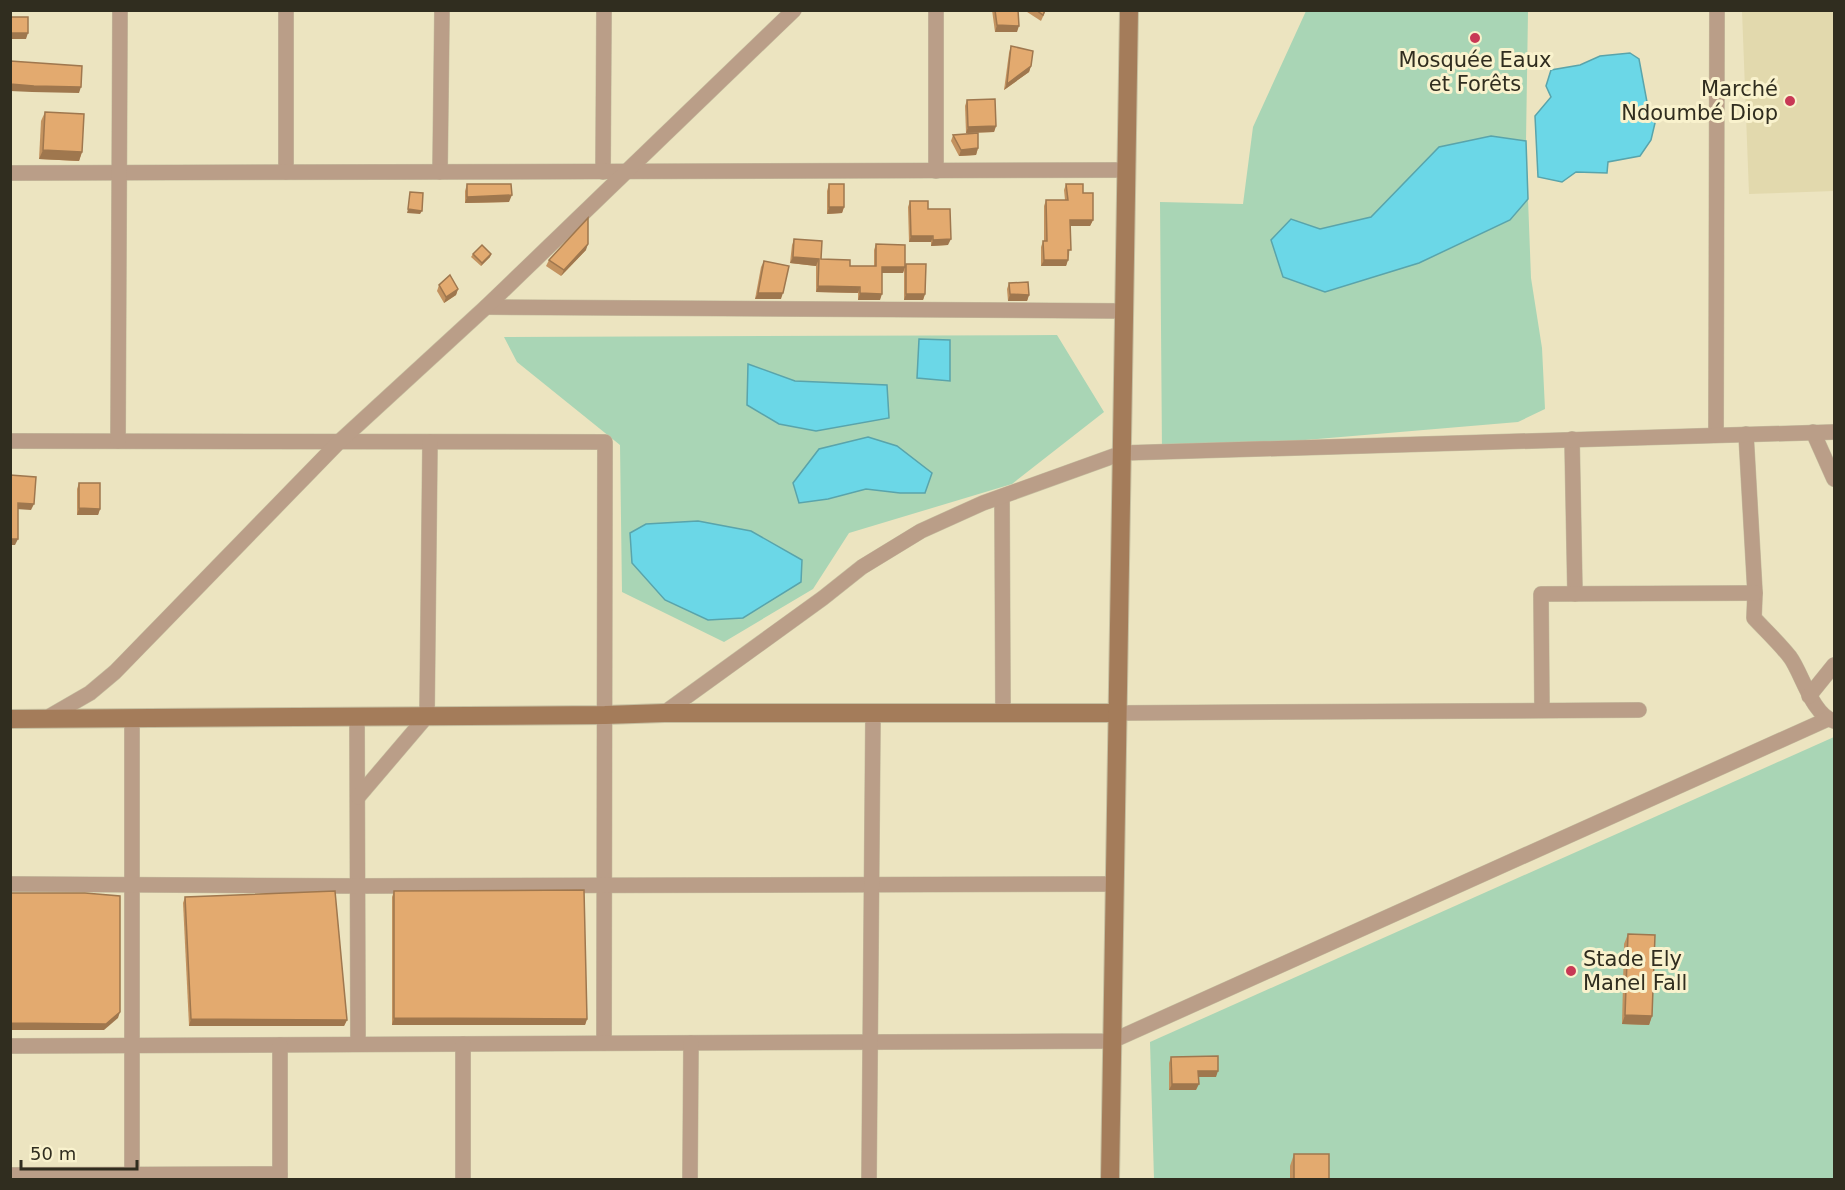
<svg xmlns="http://www.w3.org/2000/svg" width="1845" height="1190" viewBox="0 0 1845 1190" font-family="'DejaVu Sans',sans-serif">
	<style>
		.built { fill: #e2d9ad }
		.green { fill: #a9d5b5 }
		.water { fill: #6bd7e7; stroke: #59a4ab; stroke-width: 1.5 }
		.lines { fill: none; stroke-linecap: round; stroke-linejoin: round }
		.street-casing { stroke: #c6bfa0; stroke-width: 16 }
		.secondary-casing { stroke: #c6bfa0; stroke-width: 20 }
		.street { stroke: #ba9e88; stroke-width: 15 }
		.secondary { stroke: #a47c5a; stroke-width: 18 }
		.wall { fill: #c3925f }
		.shaded-wall { fill: #9f774e }
		.building { fill: #e3aa6f; stroke: #9f774e; stroke-width: 1.5 }
		.poi-dot { fill: #c83855; stroke: #f9f2cd; stroke-width: 2 }
		.labels { text-anchor: middle; dominant-baseline: central; stroke-width: 6; stroke-linejoin: round; paint-order: stroke }
		.poi-label { font-size: 21px; fill: #302d1f; stroke: #f9f2cd }
	</style>
	<rect width="100%" height="100%" fill="#ece4c0"/>
	<path class="built" d="M1742,11H1834V191L1749,194Z"/>
	<g class="green">
		<path d="M1306,11H1528L1526,141L1491,136L1439,147L1371,217L1320,229L1291,220L1271,240L1510,220L1528,199L1531,278L1542,348L1545,409L1518,422L1162,452L1160,202L1243,204L1253,127Z"/>
		<path d="M1057,335L1104,412L1012,484L849,533L813,589L724,642L622,592L620,445L517,362L504,337Z"/>
		<path d="M1834,737V1179H1154L1150,1042Z"/>
	</g>
	<g class="water">
		<path d="M1630,53L1639,59L1647,102L1655,123L1651,140L1640,156L1608,162L1607,173L1576,172L1562,182L1538,177L1535,116L1551,97L1546,86L1551,70L1580,65L1600,56Z"/>
		<path d="M1491,136L1526,141L1528,199L1510,220L1419,263L1325,292L1283,277L1271,240L1291,219L1320,229L1371,217L1439,147Z"/>
		<path d="M919,339L950,340V381L917,378Z"/>
		<path d="M748,364L795,381L887,385L889,418L816,431L779,424L747,405Z"/>
		<path d="M868,437L897,446L932,473L925,493H900L866,489L828,499L799,503L793,483L819,449Z"/>
		<path d="M698,521L751,531L802,560L801,582L743,618L708,620L665,600L632,563L630,533L646,524Z"/>
	</g>
	<g class="lines">
		<defs>
			<g id="street">
				<path d="M286,10V172"/>
				<path d="M936,10V171"/>
				<path d="M440,172L442,10"/>
				<path d="M603,172L604,10"/>
				<path d="M10,173L1127,170"/>
				<path d="M486,307L1124,311"/>
				<path d="M1813,432L1834,479"/>
				<path d="M1746,434L1755,593L1754,618C1766,631 1779,643 1790,657C1802,673 1812,715 1834,721"/>
				<path d="M1716,435L1717,10"/>
				<path d="M1572,439L1575,594"/>
				<path d="M10,441L605,442L604,1043"/>
				<path d="M118,441L120,10"/>
				<path d="M1002,497L1003,713"/>
				<path d="M1809,696L1834,665"/>
				<path d="M1542,710L1541,594L1755,593"/>
				<path d="M664,713L823,598L862,567L921,531L983,503L1122,453L1834,432"/>
				<path d="M1117,713L1639,710"/>
				<path d="M357,717L358,1044"/>
				<path d="M132,718V1180"/>
				<path d="M45,719L90,693L115,672L339,442L486,307L794,10"/>
				<path d="M358,797L427,716L430,442"/>
				<path d="M10,884L358,886L1115,884"/>
				<path d="M10,1046L1112,1041L1828,719"/>
				<path d="M10,1175L280,1174"/>
				<path d="M280,1180V1045"/>
				<path d="M463,1180V1044"/>
				<path d="M690,1180L691,1043"/>
				<path d="M869,1180C870,1024 873,869 873,714"/>
			</g>
			<g id="secondary">
				<path d="M10,719L605,715L664,713H1117"/>
				<path d="M1110,1180L1129,10"/>
			</g>
		</defs>
		<use href="#street" class="street-casing"/>
		<use href="#secondary" class="secondary-casing"/>
		<use href="#street" class="street"/>
		<use href="#secondary" class="secondary"/>
	</g>
	<g class="wall">
		<path d="M992,10H1018L1017,32H995Z"/>
		<path d="M1024,10H1046L1041,21Z"/>
		<path d="M1011,46L1031,66L1029,72L1004,90L1009,53Z"/>
		<path d="M967,100L996,126L994,132L966,133L965,106Z"/>
		<path d="M45,112L82,152L79,161L39,159L41,121Z"/>
		<path d="M953,135L978,148L976,155L959,156L951,141Z"/>
		<path d="M467,184L509,202L465,203V191Z"/>
		<path d="M829,184L844,207L842,213L827,214V191Z"/>
		<path d="M1066,184L1083,193L1093,220L1090,226H1071L1069,256L1066,266H1041V247L1043,241H1044V206L1046,200H1065L1064,190Z"/>
		<path d="M910,201L928,209L948,245L931,246V242H909L908,207Z"/>
		<path d="M794,239L821,259L850,266H874V250L876,244L905,267L906,264L925,294L923,300H904V270L903,273H882L880,300H858V293L816,292V266L790,263L792,245Z"/>
		<path d="M586,250L561,276L546,266L549,260Z"/>
		<path d="M473,254H491L490,257L481,266L471,257Z"/>
		<path d="M764,261L781,299H755L761,267Z"/>
		<path d="M1009,283L1029,295L1027,301H1008L1007,289Z"/>
		<path d="M439,285L458,289L456,295L444,303L437,291Z"/>
		<path d="M79,483L100,509L98,515H77V489Z"/>
		<path d="M394,891L587,1019L585,1025H392V897Z"/>
		<path d="M185,897L347,1020L344,1026H189L183,903Z"/>
		<path d="M1628,934L1652,1016L1649,1025L1622,1024L1624,944Z"/>
		<path d="M1171,1057L1216,1077H1198L1196,1090H1169V1063Z"/>
		<path d="M1294,1154L1329,1179H1290V1166Z"/>
	</g>
	<g class="shaded-wall">
		<path d="M997,25L1019,26L1017,32H995Z"/>
		<path d="M10,33H28L26,39H10Z"/>
		<path d="M1031,66L1029,72L1004,90L1007,84Z"/>
		<path d="M10,84L81,87L79,93L32,92L10,91Z"/>
		<path d="M996,126L994,132L966,133L968,127Z"/>
		<path d="M978,148L976,155L959,156L961,150Z"/>
		<path d="M43,150L82,152L79,161L39,159Z"/>
		<path d="M512,195L509,202L465,203L467,197Z"/>
		<path d="M829,207H844L842,213L827,214Z"/>
		<path d="M408,209L422,211L420,214L407,213Z"/>
		<path d="M1070,220H1093L1090,226H1068Z"/>
		<path d="M911,236H933L931,242H909Z"/>
		<path d="M951,239L948,245L931,246L933,240Z"/>
		<path d="M588,244L586,250L561,276L564,270Z"/>
		<path d="M491,254L490,257L481,266L482,263Z"/>
		<path d="M793,257L819,259L816,266L790,263Z"/>
		<path d="M1044,260H1068L1066,266H1041Z"/>
		<path d="M882,267H905L903,273H880Z"/>
		<path d="M818,286L860,287L858,293L816,292Z"/>
		<path d="M458,289L456,295L444,303L446,297Z"/>
		<path d="M758,293H783L781,299H755Z"/>
		<path d="M860,293L882,294L880,300H858Z"/>
		<path d="M906,294H925L923,300H904Z"/>
		<path d="M1010,294L1029,295L1027,301H1008Z"/>
		<path d="M18,503L34,504L31,510L16,509Z"/>
		<path d="M79,508L100,509L98,515H77Z"/>
		<path d="M10,539H18L15,545H10Z"/>
		<path d="M120,1012L118,1018L104,1030H10V1023Z"/>
		<path d="M1625,1015L1652,1016L1649,1025L1622,1024Z"/>
		<path d="M394,1018L587,1019L585,1025H392Z"/>
		<path d="M191,1019L347,1020L344,1026H189Z"/>
		<path d="M1198,1071H1218L1216,1077H1196Z"/>
		<path d="M1172,1084H1199L1196,1090H1169Z"/>
	</g>
	<g class="building">
		<path d="M995,10H1018L1019,26L997,25Z"/>
		<path d="M1036,10H1045L1043,15Z"/>
		<rect x="10" y="17" width="18" height="16"/>
		<path d="M1011,46L1033,51L1031,66L1007,84Z"/>
		<path d="M10,61L82,66L81,87L34,86L10,84Z"/>
		<path d="M995,99L996,126L968,127L967,100Z"/>
		<path d="M45,112L84,114L82,152L43,150Z"/>
		<path d="M978,133V148L961,150L953,135Z"/>
		<path d="M467,184H511L512,195L467,197Z"/>
		<rect x="829" y="184" width="15" height="23"/>
		<path d="M1066,184H1083V193H1093V220H1070L1071,250H1068V260H1044L1043,241H1047L1046,200H1068Z"/>
		<path d="M410,192L423,193L422,211L408,209Z"/>
		<path d="M910,201H928V209H950L951,239L933,240V236H911Z"/>
		<path d="M588,218V244L564,270L549,260Z"/>
		<path d="M794,239L822,241L821,259L850,260V266H876V244L905,245V267H882V294L860,293V287L818,286L819,259L793,257Z"/>
		<path d="M482,245L491,254L482,263L473,254Z"/>
		<path d="M764,261L789,266L783,293H758Z"/>
		<path d="M906,264H926L925,294H906Z"/>
		<path d="M450,275L458,289L446,297L439,285Z"/>
		<path d="M1028,282L1029,295L1010,294L1009,283Z"/>
		<path d="M10,475L36,477L34,504L18,503V539H10Z"/>
		<path d="M79,483H100V509L79,508Z"/>
		<path d="M584,890L587,1019L394,1018V891Z"/>
		<path d="M335,891L347,1020L191,1019L185,897Z"/>
		<path d="M10,893H85L120,896V1012L106,1024L10,1023Z"/>
		<path d="M1628,934L1655,935L1652,1016L1625,1015Z"/>
		<path d="M1218,1056V1071H1198L1199,1084H1172L1171,1057Z"/>
		<rect x="1294" y="1154" width="35" height="25"/>
	</g>
	<g class="poi-dot">
		<circle cx="1475" cy="38" r="6"/>
		<circle cx="1790" cy="101" r="6"/>
		<circle cx="1571" cy="971" r="6"/>
	</g>
	<g class="labels">
		<g class="poi-label">
			<text x="1475" y="60">Mosquée Eaux<tspan x="1475" dy="24">et Forêts</tspan></text>
			<text x="1778" y="89" text-anchor="end">Marché<tspan x="1778" dy="24">Ndoumbé Diop</tspan></text>
			<text x="1583" y="959" text-anchor="start">Stade Ely<tspan x="1583" dy="24">Manel Fall</tspan></text>
		</g>
	</g>
	<rect width="1845" height="1190" fill="none" stroke="#302d1f" stroke-width="24"/>
	<path d="M21 1160v9h116v-9" fill="none" stroke="#302d1f" stroke-width="3"/>
	<text x="30" y="1160" font-size="18" fill="#302d1f" stroke="#f9f2cd" stroke-width="4.5" paint-order="stroke">50 m</text>
</svg>
